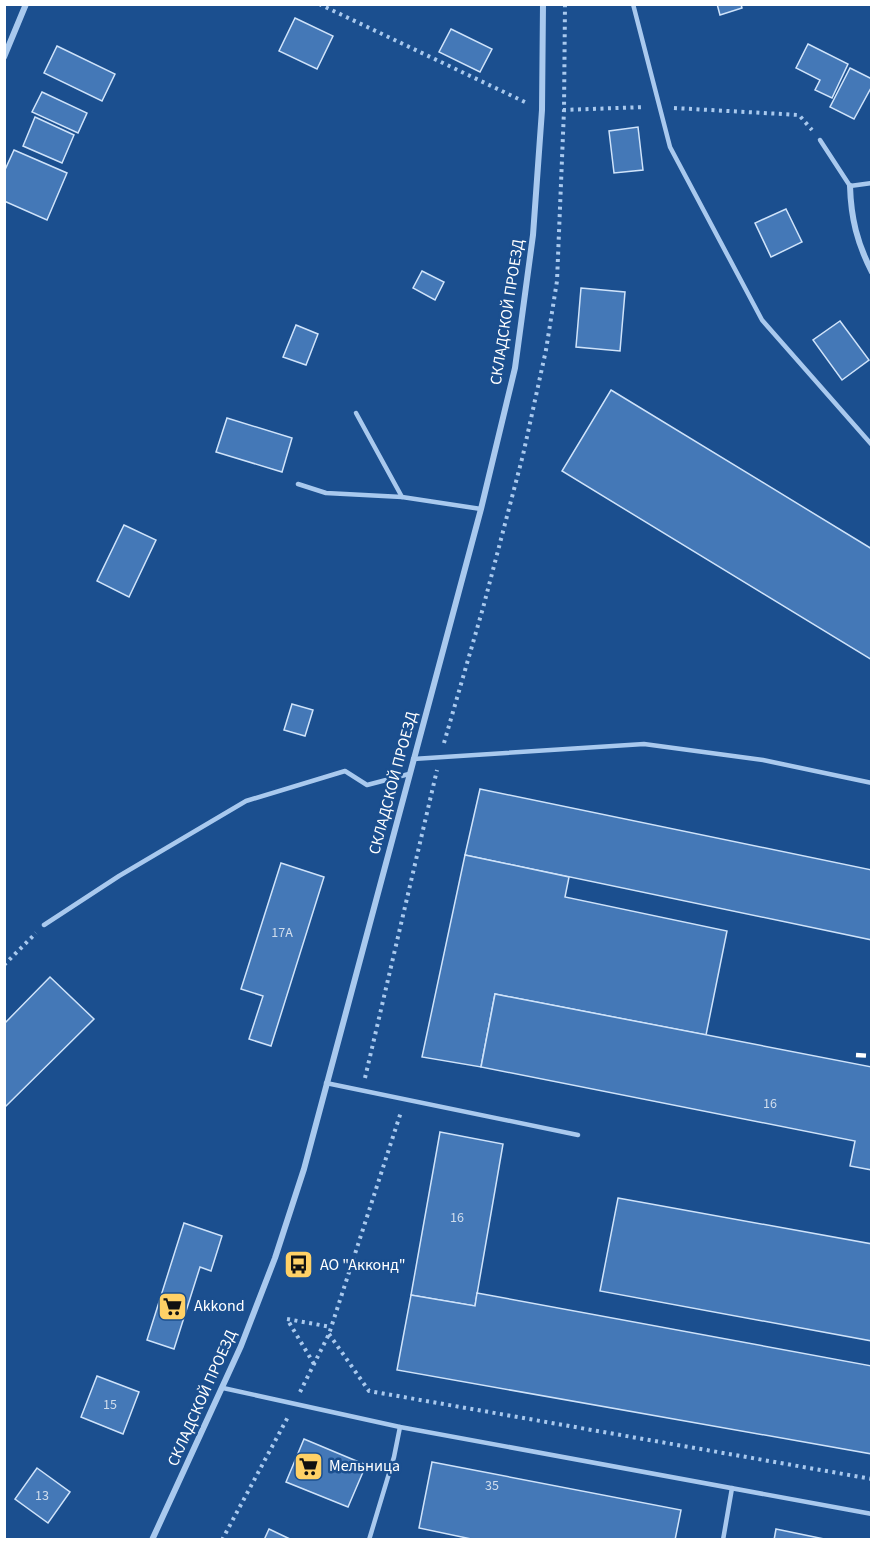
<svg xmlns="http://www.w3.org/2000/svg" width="876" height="1544" viewBox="0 0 876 1544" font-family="'Source Sans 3',sans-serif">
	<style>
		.building { fill: #4478b7; stroke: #cfe3fa; stroke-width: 1.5 }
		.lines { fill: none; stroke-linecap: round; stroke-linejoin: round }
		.path { stroke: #a9c9ee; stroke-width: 4; stroke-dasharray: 3 4.5; stroke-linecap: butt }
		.lane { stroke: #a9c9ee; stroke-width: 4.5 }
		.street { stroke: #a9c9ee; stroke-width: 6 }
		.rail { stroke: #fff; stroke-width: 4.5; stroke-dasharray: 10 4.5; stroke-linecap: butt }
		.labels { text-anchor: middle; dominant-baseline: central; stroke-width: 5; stroke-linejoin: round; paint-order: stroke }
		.number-label { font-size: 14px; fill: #d0dded }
		.street-label { font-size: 16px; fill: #fff; stroke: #1b4f8f }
		.poi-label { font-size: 16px; fill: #fff; stroke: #1b4f8f; text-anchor: start }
	</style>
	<rect width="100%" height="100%" fill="#1b4f8f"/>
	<g class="building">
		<path d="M717,4H741L742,8L720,15Z"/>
		<path d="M295,18L333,36L317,69L279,51Z"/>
		<path d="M451,29L492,49L480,72L439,52Z"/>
		<path d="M808,44L848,64L832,98L815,90L820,80L796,68Z"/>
		<path d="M57,46L115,74L102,101L44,73Z"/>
		<path d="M850,68L872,79V86L854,119L830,107Z"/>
		<path d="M42,92L87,113L78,133L32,112Z"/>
		<path d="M35,117L74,135L62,163L23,146Z"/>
		<path d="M638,127L643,170L614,173L609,131Z"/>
		<path d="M14,150L67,173L47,220L4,201V172Z"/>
		<path d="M786,209L802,242L771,257L755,223Z"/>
		<path d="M422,271L444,282L435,300L413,288Z"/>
		<path d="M581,288L625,292L620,351L576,347Z"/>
		<path d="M840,321L869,360L842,380L813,340Z"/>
		<path d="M296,325L318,334L306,365L283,357Z"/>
		<path d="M611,390L872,549V660L562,471Z"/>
		<path d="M227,418L292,438L282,472L216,452Z"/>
		<path d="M124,525L156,540L129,597L97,581Z"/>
		<path d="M292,704L313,710L305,736L284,730Z"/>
		<path d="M480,789L872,870V940L465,855Z"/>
		<path d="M465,855L569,877L565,897L727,931L706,1035L495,994L481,1067L422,1057Z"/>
		<path d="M281,863L324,877L271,1046L249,1039L263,996L241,989Z"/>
		<path d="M50,977L94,1019L4,1108V1024Z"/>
		<path d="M495,994L872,1067V1170L850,1166L855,1141L481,1067Z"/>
		<path d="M440,1132L503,1144L475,1306L411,1295Z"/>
		<path d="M618,1198L872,1244V1341L600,1291Z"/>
		<path d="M184,1223L222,1236L211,1271L200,1267L174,1349L147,1340Z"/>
		<path d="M477,1293L872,1366V1454L397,1370L411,1295L475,1306Z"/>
		<path d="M97,1376L139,1392L123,1434L81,1417Z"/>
		<path d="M304,1439L366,1465L348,1507L286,1482Z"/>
		<path d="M432,1462L681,1510L675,1540H476L419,1528Z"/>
		<path d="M37,1468L70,1492L48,1523L15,1499Z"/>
		<path d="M269,1529L292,1540H264Z"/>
		<path d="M776,1529L829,1540H774Z"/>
	</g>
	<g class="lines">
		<g class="path">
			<path d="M319,4L527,103"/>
			<path d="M674,108L799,115L812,130"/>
			<path d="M563,110L645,107"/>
			<path d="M444,743L483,608L523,455L546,350L557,281L564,110L565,4"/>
			<path d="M4,965L36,933"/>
			<path d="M365,1078L437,770"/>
			<path d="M329,1334L369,1391L872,1479"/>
			<path d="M314,1364L287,1319L331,1327"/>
			<path d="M300,1392L329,1334L401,1112"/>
			<path d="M222,1540L289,1415"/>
		</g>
		<g class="lane">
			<path d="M633,4L670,147L762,320L872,445"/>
			<path d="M820,140L850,186L872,183"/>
			<path d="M356,413L402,497"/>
			<path d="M298,484L326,493L402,497L481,509"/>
			<path d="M413,759L644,744L763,760L872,783"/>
			<path d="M44,925L119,876L246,801L345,771L367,785L409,774"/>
			<path d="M326,1083L578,1135"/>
			<path d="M223,1388L400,1427L872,1514"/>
			<path d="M369,1540L394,1457L400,1427"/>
			<path d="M723,1540L732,1488"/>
		</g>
		<g class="street">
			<path d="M4,57L26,4"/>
			<path d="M850,186C851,218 857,243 872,272"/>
			<path d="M152,1540L241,1346L275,1258L304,1169L481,509L515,368L533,235L542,110L543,4"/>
		</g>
		<path class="rail" d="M856,1055L872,1056"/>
	</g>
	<defs>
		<symbol id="bus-square" viewBox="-11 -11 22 22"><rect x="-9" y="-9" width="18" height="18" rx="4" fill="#ffd166" stroke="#1b4f8f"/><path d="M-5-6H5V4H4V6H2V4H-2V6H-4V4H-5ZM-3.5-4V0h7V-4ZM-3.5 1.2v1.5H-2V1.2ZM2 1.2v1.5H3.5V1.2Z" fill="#111"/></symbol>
		<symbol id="supermarket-square" viewBox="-11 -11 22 22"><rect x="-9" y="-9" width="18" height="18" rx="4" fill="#ffd166" stroke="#1b4f8f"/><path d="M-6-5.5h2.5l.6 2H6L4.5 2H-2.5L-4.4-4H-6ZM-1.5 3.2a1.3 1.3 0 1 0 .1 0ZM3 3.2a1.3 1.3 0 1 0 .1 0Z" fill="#111"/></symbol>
	</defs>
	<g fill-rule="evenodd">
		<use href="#bus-square" x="282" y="1248" width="33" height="33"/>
		<use href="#supermarket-square" x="156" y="1290" width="33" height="33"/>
		<use href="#supermarket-square" x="292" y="1450" width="33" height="33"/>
	</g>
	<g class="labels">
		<g class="number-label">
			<text x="282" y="933">17А</text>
			<text x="770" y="1104">16</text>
			<text x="457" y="1218">16</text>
			<text x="110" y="1405">15</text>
			<text x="492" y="1486">35</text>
			<text x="42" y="1496">13</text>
		</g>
		<g class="street-label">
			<text transform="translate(507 312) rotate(-81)">СКЛАДСКОЙ ПРОЕЗД</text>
			<text transform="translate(393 783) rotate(-75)">СКЛАДСКОЙ ПРОЕЗД</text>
			<text transform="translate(202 1398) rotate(-66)">СКЛАДСКОЙ ПРОЕЗД</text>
		</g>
		<g class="poi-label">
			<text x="320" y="1265">АО "Акконд"</text>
			<text x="194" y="1306">Akkond</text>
			<text x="329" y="1466">Мельница</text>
		</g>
	</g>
	<rect width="876" height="1544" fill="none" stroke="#ffffff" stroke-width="12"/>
</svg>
